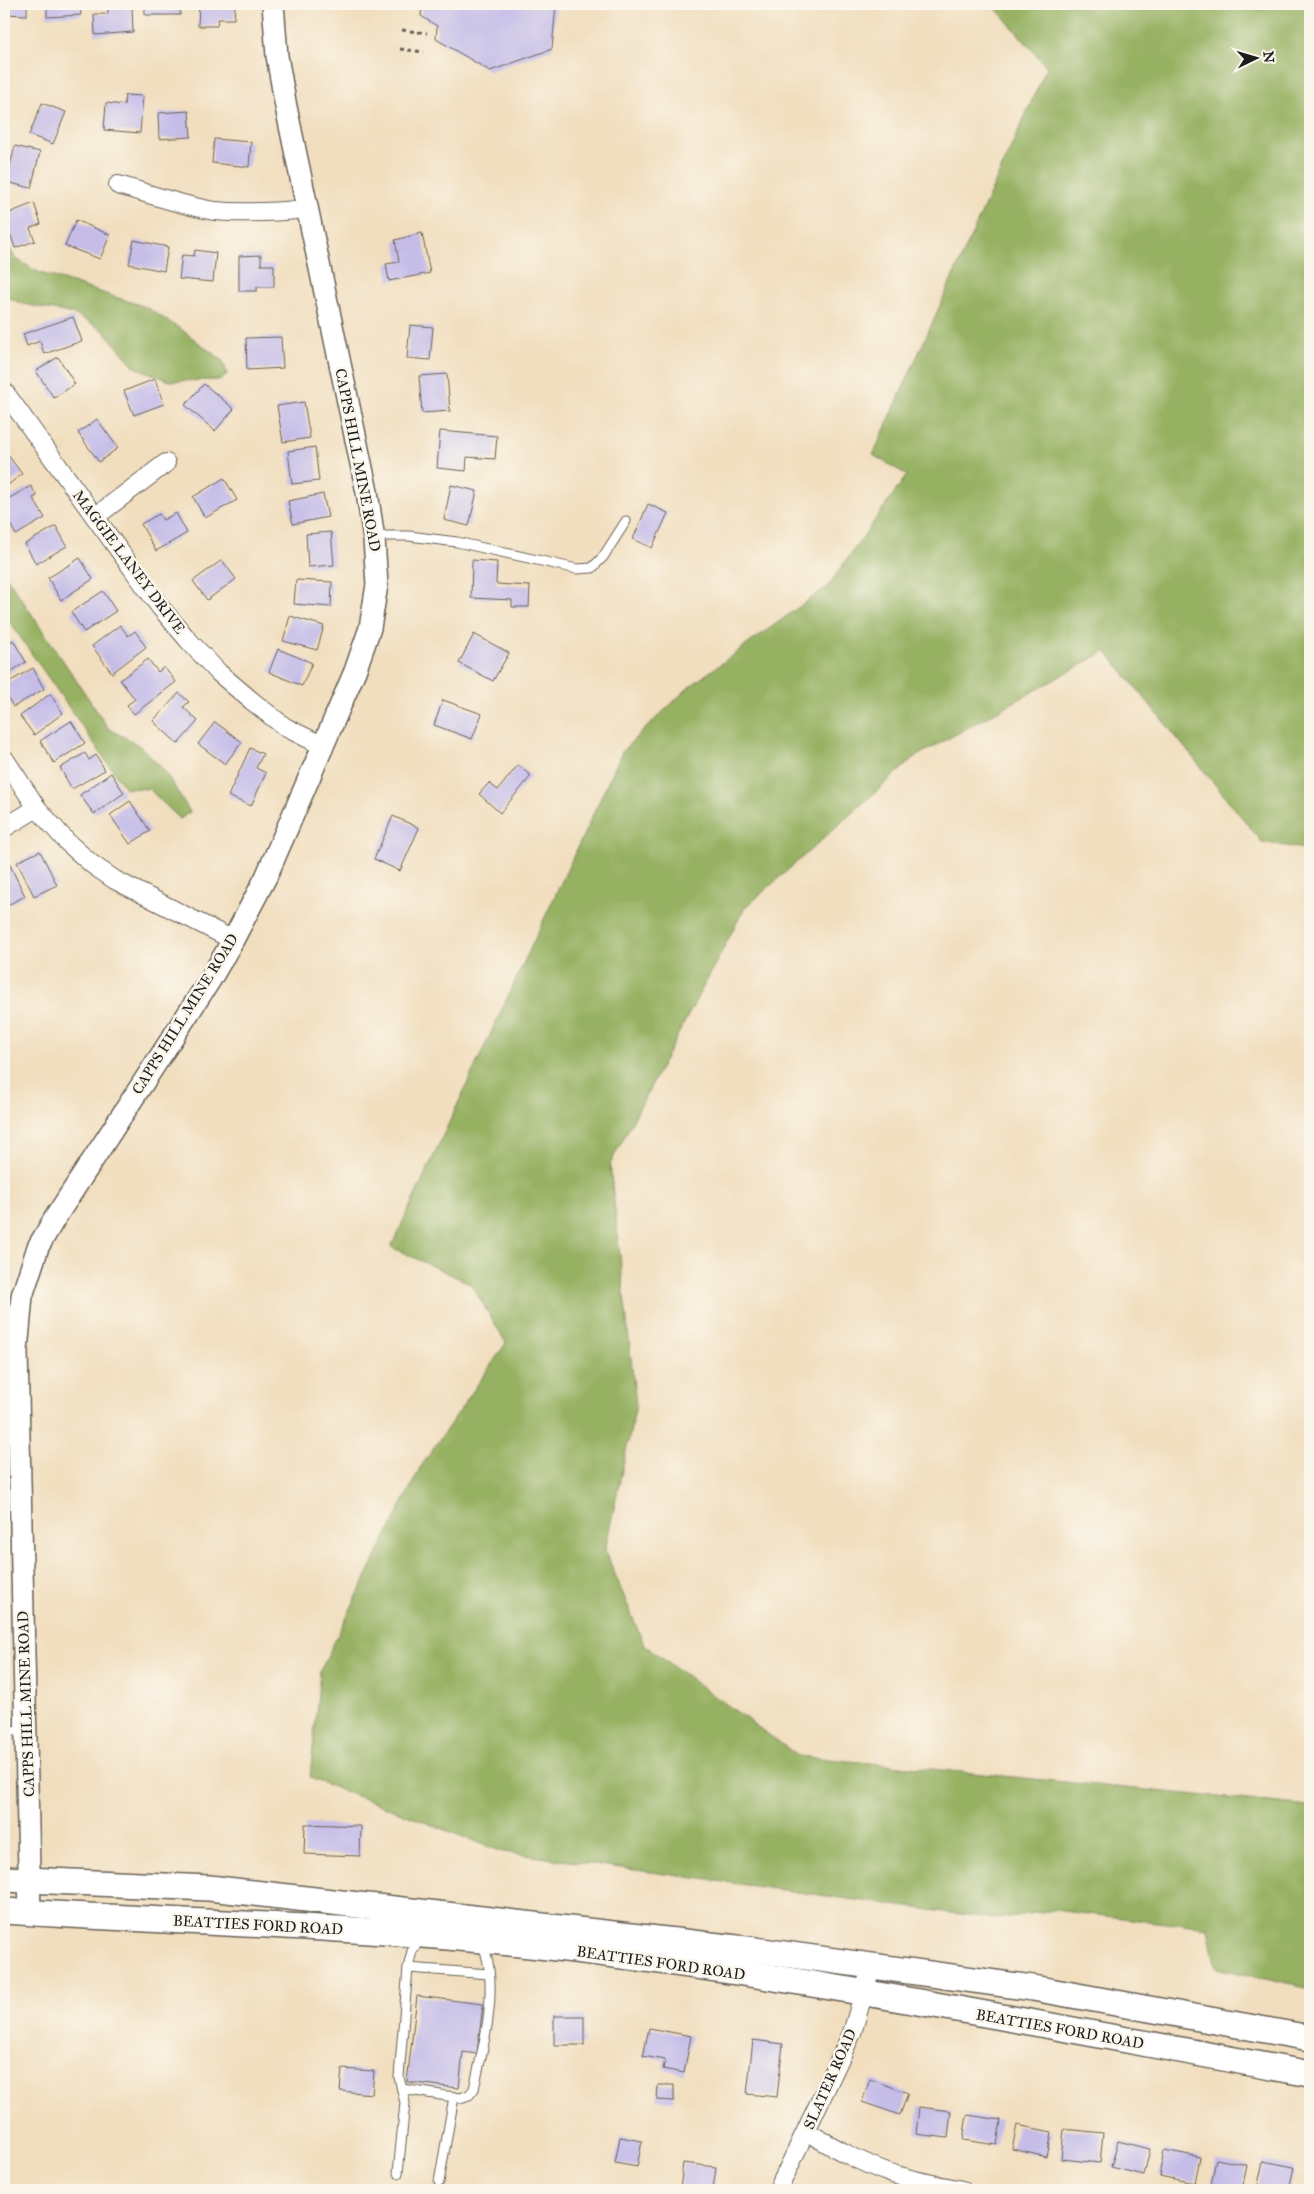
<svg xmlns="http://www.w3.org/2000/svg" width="1314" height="2194" viewBox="0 0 1314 2194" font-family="'IM FELL Great Primer',serif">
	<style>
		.forest { fill: #96b162; stroke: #59663f }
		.building { fill: #c5bde8 }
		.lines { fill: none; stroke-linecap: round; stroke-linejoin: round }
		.service-casing { stroke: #676055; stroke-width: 11 }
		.minor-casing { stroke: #676055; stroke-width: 20 }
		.tertiary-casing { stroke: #676055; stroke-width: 24 }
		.secondary-casing { stroke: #676055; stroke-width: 28 }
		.path { stroke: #676055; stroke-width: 3; stroke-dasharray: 4 4; stroke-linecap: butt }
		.service { stroke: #fff; stroke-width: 9 }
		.minor { stroke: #fff; stroke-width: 18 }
		.tertiary { stroke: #fff; stroke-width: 21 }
		.secondary { stroke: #fff; stroke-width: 25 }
		.labels { text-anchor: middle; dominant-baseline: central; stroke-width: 5; stroke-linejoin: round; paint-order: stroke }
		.street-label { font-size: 15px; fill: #1c1c1c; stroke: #fbf7ec }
	</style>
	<rect width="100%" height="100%" fill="#fbf7ec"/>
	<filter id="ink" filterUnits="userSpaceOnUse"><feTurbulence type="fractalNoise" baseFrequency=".02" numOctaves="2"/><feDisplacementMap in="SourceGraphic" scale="10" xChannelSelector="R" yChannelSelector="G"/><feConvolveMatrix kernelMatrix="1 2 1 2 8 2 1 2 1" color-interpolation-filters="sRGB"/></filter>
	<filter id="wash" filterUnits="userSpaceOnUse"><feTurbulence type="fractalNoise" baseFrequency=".0096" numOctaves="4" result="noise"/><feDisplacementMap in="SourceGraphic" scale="20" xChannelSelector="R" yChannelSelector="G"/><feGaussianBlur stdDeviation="1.12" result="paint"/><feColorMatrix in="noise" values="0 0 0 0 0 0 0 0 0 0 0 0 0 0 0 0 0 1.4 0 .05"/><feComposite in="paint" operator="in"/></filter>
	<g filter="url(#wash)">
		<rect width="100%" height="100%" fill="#f1debe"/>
		<g class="forest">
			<path d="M992,4H1310V850L1262,842L1106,651L915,757L744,909L610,1164L636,1405L605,1550L644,1645L798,1756L1310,1806V1989L1216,1968L1208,1928L1054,1910L996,1919L503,1852L310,1778L320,1671L420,1468L506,1343L471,1284L391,1247L623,750L689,687L828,586L907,475L873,455L1047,67Z"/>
			<path d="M4,238L15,258L38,272L146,307L182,330L223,361L227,374L221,380L170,381L135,367L103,330L74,314L23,304L7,297L4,290Z"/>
			<path d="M4,573L109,729L139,745L164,770L190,812L180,819L149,789L125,788L4,614Z"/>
		</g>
		<g id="blocks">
			<g class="building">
				<path d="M4,4H27V15L4,14Z"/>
				<path d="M47,4H80L81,15L47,17Z"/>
				<path d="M108,4H132L133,32L95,35L94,14H108Z"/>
				<path d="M145,4H181L180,15H145Z"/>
				<path d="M199,4H235L234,19H218L217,26H198Z"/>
				<path d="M422,4H556L552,49L490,71L436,39L437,26L421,16Z"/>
				<path d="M125,95L143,96L140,133L104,130L106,103L124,105Z"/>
				<path d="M42,103L66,112L53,144L29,135Z"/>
				<path d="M189,111L191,137L159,139L158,113Z"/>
				<path d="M214,139L251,142L249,167L212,163Z"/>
				<path d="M15,146L40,152L31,188L6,182Z"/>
				<path d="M34,203L41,224L30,228L35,241L15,248L4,215Z"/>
				<path d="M76,220L110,235L100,259L65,246Z"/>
				<path d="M422,233L430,273L389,281L386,264L399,262L395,240Z"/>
				<path d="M134,240L168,247L164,271L129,264Z"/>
				<path d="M195,250L216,253L213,282L179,279L182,255L194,256Z"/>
				<path d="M261,255V265H274V287H257V291H239V256Z"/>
				<path d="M73,317L82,341L44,354L40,341L27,346L23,334Z"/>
				<path d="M410,325L433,327L430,360L407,358Z"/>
				<path d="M281,337L283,368L247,370L246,338Z"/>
				<path d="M58,357L75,384L54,398L36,371Z"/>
				<path d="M447,374L450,411L422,413L419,376Z"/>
				<path d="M155,379L164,404L134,415L124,391Z"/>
				<path d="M204,384L234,409L215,431L185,405Z"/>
				<path d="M304,402L310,438L283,442L277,406Z"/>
				<path d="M97,419L118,448L99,462L78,433Z"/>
				<path d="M440,431L497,436L495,459L467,457L466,471L437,468Z"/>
				<path d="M315,447L319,481L292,484L288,451Z"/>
				<path d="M8,455L22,474L4,488V458Z"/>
				<path d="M224,478L237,500L205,518L193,497Z"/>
				<path d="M451,485L477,491L469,526L444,520Z"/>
				<path d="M31,486L37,496L33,498L45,518L16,535L4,513V501Z"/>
				<path d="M323,494L328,517L293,524L288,501Z"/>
				<path d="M648,504L668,513L652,548L633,539Z"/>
				<path d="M176,513L187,533L156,551L141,524L159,514L163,520Z"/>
				<path d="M56,526L67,546L36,564L25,544Z"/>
				<path d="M331,532L334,565L308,567L306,534Z"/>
				<path d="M80,558L93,579L61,600L48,578Z"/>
				<path d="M222,560L236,579L207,600L193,581Z"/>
				<path d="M472,560L497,562L496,584L530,586L529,607H512V600L471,598Z"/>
				<path d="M296,580L332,582L331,607L294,604Z"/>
				<path d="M103,591L116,611L84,632L71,612Z"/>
				<path d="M290,616L324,626L317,650L283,641Z"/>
				<path d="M120,625L128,636L135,631L146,647L112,673L92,646Z"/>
				<path d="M474,634L509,653L493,681L459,663Z"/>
				<path d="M13,640L26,662L4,676V646Z"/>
				<path d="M278,649L312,663L302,686L269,672Z"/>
				<path d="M148,659L158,672L164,667L176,682L134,714L127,705L135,699L120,680Z"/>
				<path d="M33,668L44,689L13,707L4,690V685Z"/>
				<path d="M179,693L189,702L183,707L198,721L178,744L153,721Z"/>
				<path d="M50,694L63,713L34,735L20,716Z"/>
				<path d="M443,700L482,714L472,739L434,725Z"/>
				<path d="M71,721L85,743L54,763L40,741Z"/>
				<path d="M215,722L242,742L225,764L198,744Z"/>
				<path d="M250,748L263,754L256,768L266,773L251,806L228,796Z"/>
				<path d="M85,753L89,760L96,755L105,770L72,789L60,768Z"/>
				<path d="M518,765L531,776L500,813L479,794L489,783L498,790Z"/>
				<path d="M111,773L124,793L94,814L80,795Z"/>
				<path d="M130,801L150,831L130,844L110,815Z"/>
				<path d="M393,816L419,828L400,871L374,859Z"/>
				<path d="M40,851L57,885L34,896L17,862Z"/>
				<path d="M9,863L25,896L4,907V865Z"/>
				<path d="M305,1824L361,1826L360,1856L304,1854Z"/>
				<path d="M417,1996L483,2004L477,2054L463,2052L459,2088L407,2082Z"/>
				<rect x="554" y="2016" width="30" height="29"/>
				<path d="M649,2028L691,2036L684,2073L663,2069L665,2060L643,2056Z"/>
				<path d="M753,2040L783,2044L777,2097L747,2094Z"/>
				<path d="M342,2069L374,2071L372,2094L340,2091Z"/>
				<path d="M870,2079L908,2093L900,2115L862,2102Z"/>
				<path d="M658,2085H674V2101L657,2100Z"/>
				<path d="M919,2107L951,2111L948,2138L916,2134Z"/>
				<path d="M967,2115L1001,2120L997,2145L963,2140Z"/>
				<path d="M1017,2125L1052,2132L1047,2157L1012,2149Z"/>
				<path d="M1064,2129L1103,2133L1100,2163L1061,2159Z"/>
				<path d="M620,2137L642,2141L637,2167L615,2163Z"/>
				<path d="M1118,2141L1150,2149L1144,2175L1111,2167Z"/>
				<path d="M1164,2150L1200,2157L1195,2183L1159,2176Z"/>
				<path d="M1216,2159L1247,2165L1242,2190L1211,2185Z"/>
				<path d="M1263,2161L1294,2167L1289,2190L1257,2189Z"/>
				<path d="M683,2163L716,2167L713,2190H680Z"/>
				<path d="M590,2186L606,2189V2190H589Z"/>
			</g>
		</g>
	</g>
	<g filter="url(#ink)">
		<use href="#blocks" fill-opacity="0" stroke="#676055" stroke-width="1"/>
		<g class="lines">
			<defs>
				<g id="service">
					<path d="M374,536H409L457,542L577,569L592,568L603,557L626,521"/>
					<path d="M4,1731L26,1730"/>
					<path d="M408,1968L489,1974"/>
					<path d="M402,2089L460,2098L469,2095L474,2089C482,2051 494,2009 489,1969C488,1960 485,1951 483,1942"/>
					<path d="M398,2173L405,2103L399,2077L408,1968L412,1951L421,1938"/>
					<path d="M439,2182L454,2097"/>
				</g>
				<g id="minor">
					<path d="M118,185C150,194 183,206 215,211C246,214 276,212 307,209"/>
					<path d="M4,391L160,607L189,641L219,673L252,701L285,727L323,746"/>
					<path d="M95,517L166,463"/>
					<path d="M4,758L37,808L67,842L93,865L115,880L233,940"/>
					<path d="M4,828L37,808"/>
					<path d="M807,2132C833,2147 861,2163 890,2173C913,2181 937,2185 962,2190"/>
					<path d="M778,2190L852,2033L872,1964"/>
				</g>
				<path id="tertiary" d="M30,1913L17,1351L22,1296L38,1247L55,1218L210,980L233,940L266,877L323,746L355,671L370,628L377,585L374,539L367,492L286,107L277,56L273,4"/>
				<g id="secondary">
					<path d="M4,1879L209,1888L755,1950L1033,1988L1310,2038"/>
					<path d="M4,1911C169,1922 335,1925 500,1942C772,1969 1041,2025 1310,2074"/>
				</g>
			</defs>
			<use href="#service" class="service-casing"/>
			<use href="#minor" class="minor-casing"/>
			<use href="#tertiary" class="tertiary-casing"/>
			<use href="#secondary" class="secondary-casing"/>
			<g class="path">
				<path d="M656,4L663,5"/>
				<path d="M402,30L427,33"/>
				<path d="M400,49L424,52"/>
			</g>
			<use href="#service" class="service"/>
			<use href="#minor" class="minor"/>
			<use href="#tertiary" class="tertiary"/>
			<use href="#secondary" class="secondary"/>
		</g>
	</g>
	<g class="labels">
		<g class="street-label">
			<text transform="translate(358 460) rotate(79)">CAPPS HILL MINE ROAD</text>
			<text transform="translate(129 562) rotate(53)">MAGGIE LANEY DRIVE</text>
			<text transform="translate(185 1014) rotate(-58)">CAPPS HILL MINE ROAD</text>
			<text transform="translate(26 1704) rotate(-92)">CAPPS HILL MINE ROAD</text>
			<text transform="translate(258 1925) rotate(3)">BEATTIES FORD ROAD</text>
			<text transform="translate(661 1963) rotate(8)">BEATTIES FORD ROAD</text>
			<text transform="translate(1060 2029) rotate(10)">BEATTIES FORD ROAD</text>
			<text transform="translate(830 2079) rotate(-66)">SLATER ROAD</text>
		</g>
	</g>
	<rect width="1314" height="2194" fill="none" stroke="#fbf7ec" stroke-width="20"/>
	<g transform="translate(1256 58) rotate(85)" stroke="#fbf7ec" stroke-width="4" paint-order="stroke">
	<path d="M0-4L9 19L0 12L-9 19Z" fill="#1c1c1c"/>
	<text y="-8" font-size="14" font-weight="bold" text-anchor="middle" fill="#1c1c1c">N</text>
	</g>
</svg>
